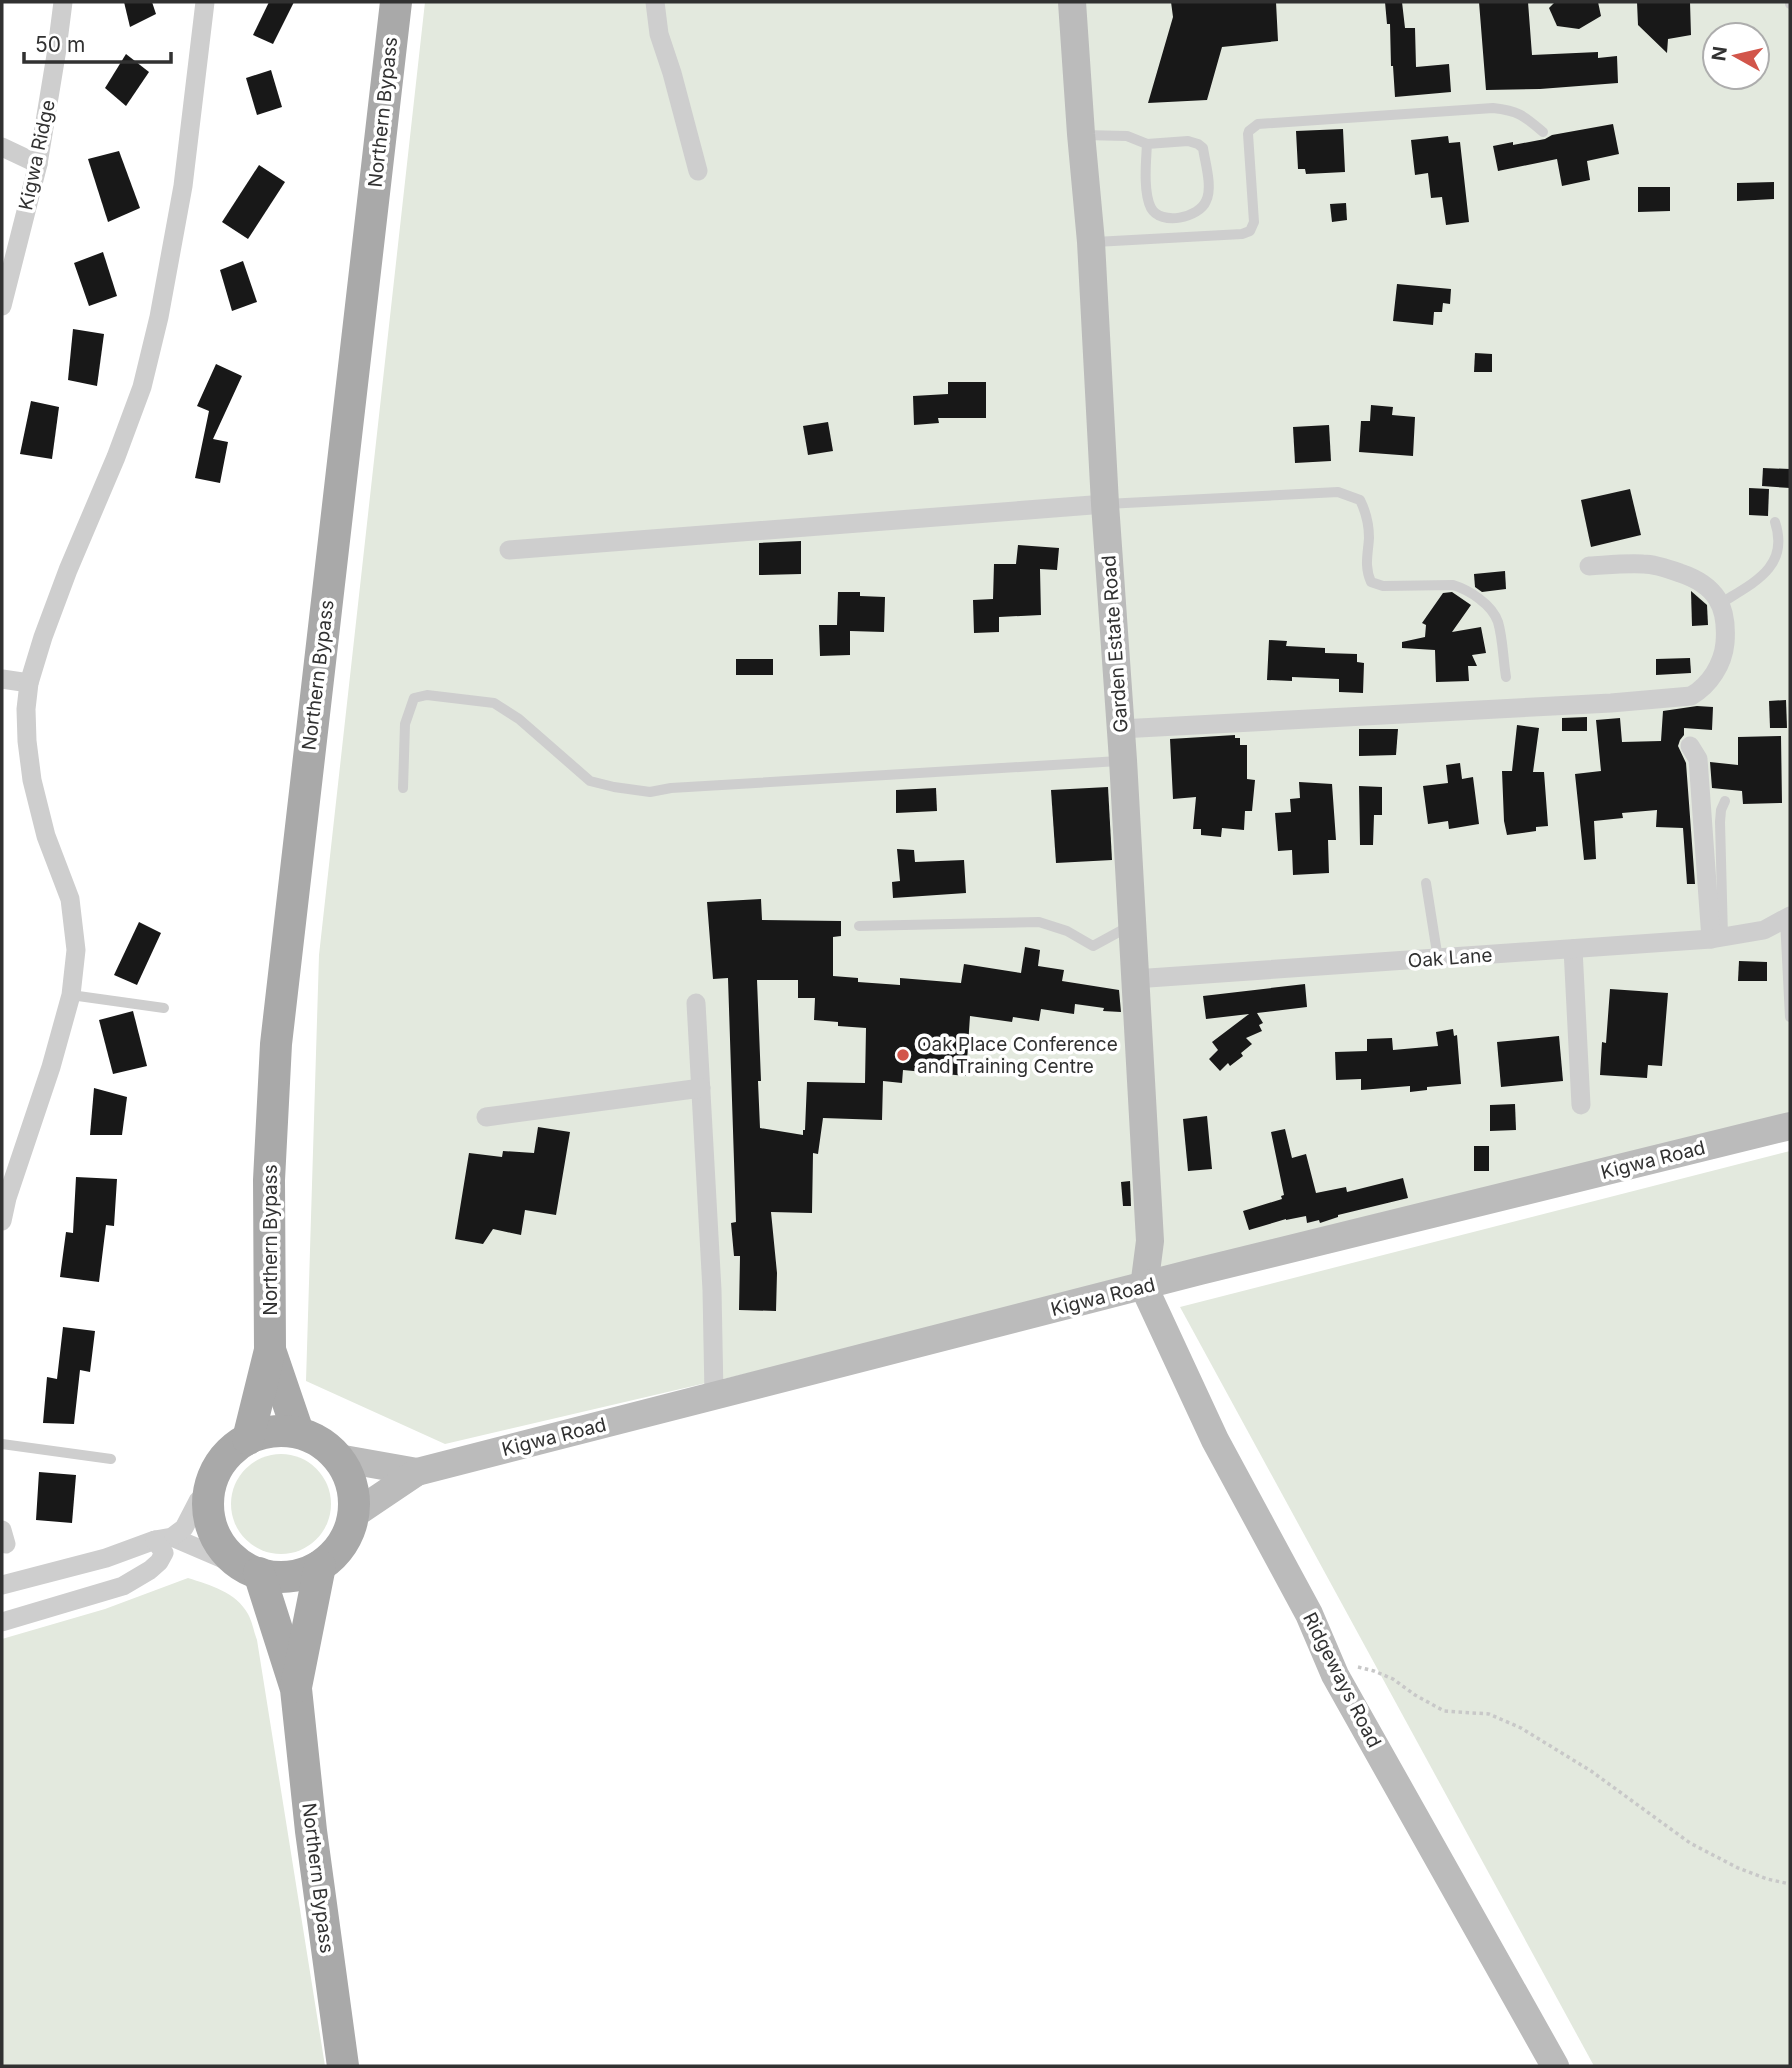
<svg xmlns="http://www.w3.org/2000/svg" width="1792" height="2068" viewBox="0 0 1792 2068" font-family="Inter,sans-serif">
	<style>
		.green { fill: #e3e9de; fill-rule: evenodd }
		.building { fill: #181818; fill-rule: evenodd }
		.lines { fill: none; stroke-linecap: round; stroke-linejoin: round }
		.path { stroke: #c8c8c8; stroke-width: 3.5; stroke-dasharray: 3.5 3.5; stroke-linecap: butt }
		.lane { stroke: #cecece; stroke-width: 10 }
		.street { stroke: #cecece; stroke-width: 19 }
		.secondary { stroke: #bbb; stroke-width: 28 }
		.primary { stroke: #a9a9a9; stroke-width: 32 }
		.poi-dot { fill: #d2554a; stroke: #fff; stroke-width: 2.5 }
		.labels { text-anchor: middle; dominant-baseline: central; stroke-width: 7; stroke-linejoin: round; paint-order: stroke }
		.street-label { font-size: 19px; fill: #313131; stroke: #fff }
		.poi-label { font-size: 19px; fill: #313131; stroke: #fff; text-anchor: start }
	</style>
	<rect width="100%" height="100%" fill="#fff"/>
	<g class="green">
		<path d="M425,2H1790V1130L445,1444L306,1381L319,955ZM1715,35H1757V77H1715Z"/>
		<path d="M1790,1151V2066H1594L1180,1307Z"/>
		<circle cx="281" cy="1504" r="50"/>
		<path d="M188,1578C210,1585 236,1592 248,1614C252,1621 254,1632 257,1640L325,2066H2V1639L105,1609Z"/>
	</g>
	<g class="building">
		<path d="M124,2H152L156,14L130,27Z"/>
		<path d="M269,2H294L273,44L253,35Z"/>
		<path d="M1171,2H1276L1278,41L1222,47L1207,100L1148,103L1173,17Z"/>
		<path d="M1385,2H1402L1405,28H1415L1416,67L1449,64L1451,92L1395,97L1393,66H1391L1390,24H1387Z"/>
		<path d="M1479,2H1528L1532,55L1598,52V58L1617,56L1618,83L1540,89L1486,90Z"/>
		<path d="M1555,2H1598L1601,16L1579,29L1557,26L1549,8Z"/>
		<path d="M1637,2H1690L1691,35L1668,39L1667,53L1638,25Z"/>
		<path d="M126,54L149,72L126,106L105,88Z"/>
		<path d="M271,70L282,107L257,115L246,78Z"/>
		<path d="M1613,124L1619,154L1587,161L1590,180L1562,186L1557,159L1498,171L1493,146L1513,142V145L1545,139L1552,135Z"/>
		<path d="M1343,129L1345,172L1306,174L1305,169H1298L1296,131Z"/>
		<path d="M1448,136L1449,143L1460,142L1469,222L1446,225L1442,197L1431,198L1428,173L1415,175L1411,140Z"/>
		<path d="M119,151L140,208L108,222L88,159Z"/>
		<path d="M259,165L285,182L248,239L222,222Z"/>
		<path d="M1774,182V199L1737,201V183Z"/>
		<path d="M1638,187H1670V211L1638,212Z"/>
		<path d="M1346,203L1347,220L1332,222L1330,204Z"/>
		<path d="M103,252L117,296L89,306L74,263Z"/>
		<path d="M243,261L257,302L232,311L220,270Z"/>
		<path d="M1397,284L1451,289L1450,304L1443,303L1442,312H1434L1433,325L1393,321Z"/>
		<path d="M73,329L104,334L97,386L68,380Z"/>
		<path d="M1475,353L1492,354V372H1474Z"/>
		<path d="M216,364L242,376L213,439L228,442L220,483L195,478L209,411L197,406Z"/>
		<path d="M948,382H986V418H938L939,423L914,425L913,396L948,394Z"/>
		<path d="M31,401L59,407L52,459L20,454Z"/>
		<path d="M1371,405L1393,407L1392,415L1415,417L1413,456L1359,452L1361,421H1370Z"/>
		<path d="M828,422L833,451L808,455L803,426Z"/>
		<path d="M1329,425L1331,461L1295,463L1293,427Z"/>
		<path d="M1763,468L1790,469V488L1762,486Z"/>
		<path d="M1749,488L1769,489L1768,516L1749,515Z"/>
		<path d="M1630,489L1641,535L1591,547L1581,500Z"/>
		<path d="M801,541V574L759,575V543Z"/>
		<path d="M1018,545L1059,548L1057,570L1040,569L1041,615L999,617V632L974,633L973,600L993,599L994,564H1016Z"/>
		<path d="M1505,571L1506,589L1482,592L1475,587L1474,574Z"/>
		<path d="M1691,591L1707,605L1708,625L1692,626Z"/>
		<path d="M838,592H860V596L885,597L884,632L850,631V655L820,656L819,625H837Z"/>
		<path d="M1452,592L1471,605L1452,632L1481,627L1486,653L1472,655L1477,666H1468L1469,681L1436,682L1435,650L1402,648V642L1425,637L1426,625L1422,623L1443,593Z"/>
		<path d="M1269,640L1287,641L1286,646L1325,648V653L1357,654V662L1364,663L1363,693L1339,692V679L1292,677V681L1267,680Z"/>
		<path d="M1690,658L1691,673L1656,675V659Z"/>
		<rect x="736" y="659" width="37" height="16"/>
		<path d="M1786,700L1787,728H1770L1769,701Z"/>
		<path d="M1697,706L1713,707L1712,730L1684,728V735L1680,740L1678,746L1686,763L1695,884H1687L1683,828L1656,827L1657,810L1622,813L1623,818L1594,821L1596,859L1584,860L1575,774L1601,771L1596,720L1620,718L1622,742L1661,741L1663,711Z"/>
		<path d="M1587,717V731H1562V718Z"/>
		<path d="M1517,725L1539,728L1533,772H1544L1548,826L1536,827V831L1507,835L1504,821L1502,771H1512Z"/>
		<path d="M1359,729H1398L1396,755L1359,756Z"/>
		<path d="M1235,735V738H1240V745H1247V779L1255,780L1252,811H1245L1244,830L1222,828L1221,837L1201,835V829H1193L1196,797L1173,799L1170,739Z"/>
		<path d="M1781,736L1782,803L1743,804L1742,791L1712,788L1710,762L1738,765V737Z"/>
		<path d="M1460,763L1462,779L1473,777L1479,824L1449,829L1448,821L1428,824L1423,786L1448,783L1446,765Z"/>
		<path d="M1299,782L1332,784L1336,840H1328L1329,873L1293,875L1292,850L1278,851L1275,813L1291,812L1290,799L1300,798Z"/>
		<path d="M1359,786L1382,787V815H1374L1373,845H1360Z"/>
		<path d="M1108,787L1112,860L1056,863L1051,790Z"/>
		<path d="M936,788L937,811L896,813V790Z"/>
		<path d="M897,849L914,850L915,862L964,860L966,893L893,898L892,882L900,881Z"/>
		<path d="M761,899L762,920L841,921V936L833,937V976L858,978V982L900,985V978L961,983L964,964L1021,973L1025,947L1040,950L1038,966L1064,970L1062,981L1119,990L1121,1012L1103,1011L1104,1008L1075,1004L1074,1014L1041,1009L1039,1021L1013,1017L1012,1022L970,1016L966,1076L903,1070L902,1083L883,1081L882,1120L823,1118L818,1154L813,1153L812,1213L771,1212L777,1273L776,1311L739,1310L740,1256H734L731,1223L736,1222L728,978L713,979L707,902ZM757,980H798V998H815L814,1020L838,1022V1026L866,1028L865,1083L807,1082L805,1130H803V1135L760,1128L758,1081H761Z"/>
		<path d="M139,922L161,933L137,985L114,975Z"/>
		<path d="M1739,961L1767,962V981H1738Z"/>
		<path d="M1305,984L1307,1007L1257,1013L1263,1023L1259,1025L1262,1031L1246,1038L1252,1044L1241,1053L1243,1056L1230,1066L1228,1063L1220,1071L1209,1059L1218,1050L1212,1042L1249,1014L1206,1019L1203,996Z"/>
		<path d="M1610,989L1668,993L1662,1066L1648,1065L1647,1078L1600,1075L1602,1042L1606,1043Z"/>
		<path d="M133,1011L147,1066L113,1074L99,1020Z"/>
		<path d="M1453,1029L1454,1036L1457,1035L1461,1084L1427,1087V1090L1410,1092V1086L1361,1090V1079L1336,1080L1335,1052L1367,1051V1039L1392,1038L1393,1050L1438,1046L1436,1032Z"/>
		<path d="M1559,1036L1563,1081L1501,1087L1497,1042Z"/>
		<path d="M94,1088L127,1097L122,1135H90Z"/>
		<path d="M1515,1104L1516,1130L1490,1131V1105Z"/>
		<path d="M1207,1116L1212,1169L1188,1171L1183,1119Z"/>
		<path d="M538,1127L570,1132L556,1215L525,1210L521,1235L493,1229L483,1244L455,1239L469,1153L502,1157L503,1151L534,1153Z"/>
		<path d="M1285,1129L1292,1158L1306,1154L1316,1193L1346,1187L1347,1192L1403,1178L1408,1198L1338,1215V1217L1320,1223L1319,1220L1307,1223L1306,1216L1286,1220V1219L1249,1230L1243,1211L1282,1199L1281,1196L1284,1195L1271,1132Z"/>
		<rect x="1474" y="1146" width="15" height="25"/>
		<path d="M76,1177L117,1179L114,1226L106,1225L99,1282L60,1277L66,1232L73,1233Z"/>
		<path d="M1130,1181L1131,1206H1123L1121,1182Z"/>
		<path d="M63,1327L95,1331L90,1372L80,1370L74,1424L43,1423L47,1377L57,1379Z"/>
		<path d="M39,1472L76,1475L72,1523L36,1520Z"/>
	</g>
	<g class="lines">
		<path class="path" d="M1358,1667L1374,1671L1393,1679L1415,1695L1444,1711L1489,1714L1521,1728L1591,1771L1690,1843L1738,1868L1767,1879L1790,1884"/>
		<g class="lane">
			<path d="M1790,2V4"/>
			<path d="M1083,135L1127,136L1147,144L1188,141L1198,144L1203,148C1205,163 1213,187 1206,201C1199,218 1161,226 1151,208C1143,192 1146,162 1147,144"/>
			<path d="M1095,242L1242,234L1250,231L1254,222L1248,134L1249,131L1258,124L1493,108C1519,111 1523,115 1543,132"/>
			<path d="M1106,504L1338,492L1360,500C1366,512 1369,524 1369,538C1368,554 1364,566 1371,582L1383,586L1453,585C1469,590 1492,604 1498,622C1503,639 1503,659 1506,677"/>
			<path d="M1721,603C1753,583 1790,567 1775,522"/>
			<path d="M403,788L405,724L414,698L427,695L494,703L519,719L590,781L614,787L650,792L671,788L1119,761"/>
			<path d="M1426,883L1438,959"/>
			<path d="M1785,920L1790,1017"/>
			<path d="M859,926L1039,922L1067,931L1093,946L1126,928V931"/>
			<path d="M1723,937L1720,822L1721,810L1725,801"/>
			<path d="M71,995L164,1008"/>
			<path d="M2,1444L111,1459"/>
		</g>
		<g class="street">
			<path d="M655,2L659,34L672,73L698,171"/>
			<path d="M2,147L38,164"/>
			<path d="M2,306L38,164L57,49L63,2"/>
			<path d="M509,550L1105,504"/>
			<path d="M2,679L29,683"/>
			<path d="M1120,729L1611,703L1691,696C1710,685 1723,664 1725,643C1728,606 1716,585 1680,573C1669,569 1655,564 1643,564C1625,563 1607,565 1589,566"/>
			<path d="M1690,746L1698,759L1711,939"/>
			<path d="M1573,949L1581,1105"/>
			<path d="M1134,979L1711,939L1764,930L1790,916"/>
			<path d="M696,1003L712,1290L714,1395"/>
			<path d="M486,1117L701,1088"/>
			<path d="M2,1221L7,1198L51,1067L71,995L76,950L70,899L46,836L32,780L27,741L26,709L29,683L43,637L68,570L116,457L142,387L159,317L183,186L205,2"/>
			<path d="M2,1530L6,1544"/>
			<path d="M172,1537L249,1570"/>
			<path d="M2,1585L106,1558L155,1540L172,1537L184,1528L198,1501L209,1490"/>
			<path d="M2,1622L123,1586L150,1570L159,1562L164,1553L155,1540"/>
		</g>
		<g class="secondary">
			<path d="M1072,2L1081,134L1091,242L1105,504L1123,760L1150,1241L1144,1287L1215,1440L1309,1614L1335,1675L1555,2066"/>
			<path d="M338,1458L417,1472"/>
			<path d="M353,1515L417,1472L1200,1271L1790,1126"/>
		</g>
		<g class="primary">
			<path d="M270,1350L298,1432"/>
			<circle cx="281" cy="1504" r="73"/>
			<path d="M248,1439L270,1350L269,1180L276,1044L396,2"/>
			<path d="M259,1573L296,1689L311,1831L343,2066"/>
			<path d="M296,1687L320,1566"/>
		</g>
	</g>
	<circle class="poi-dot" cx="903" cy="1055" r="7"/>
	<g class="labels">
		<g class="street-label">
			<text transform="translate(383 112) rotate(-84)">Northern Bypass</text>
			<text transform="translate(37 155) rotate(-78)">Kigwa Ridge</text>
			<text transform="translate(1115 644) rotate(-94)">Garden Estate Road</text>
			<text transform="translate(318 675) rotate(-83)">Northern Bypass</text>
			<text transform="translate(1450 958) rotate(-4)">Oak Lane</text>
			<text transform="translate(1653 1160) rotate(-14)">Kigwa Road</text>
			<text transform="translate(270 1240) rotate(-90)">Northern Bypass</text>
			<text transform="translate(1103 1297) rotate(-14)">Kigwa Road</text>
			<text transform="translate(554 1437) rotate(-14)">Kigwa Road</text>
			<text transform="translate(1342 1680) rotate(63)">Ridgeways Road</text>
			<text transform="translate(318 1878) rotate(83)">Northern Bypass</text>
		</g>
		<g class="poi-label">
			<text x="917" y="1044">Oak Place Conference<tspan x="917" dy="22">and Training Centre</tspan></text>
		</g>
	</g>
	<rect width="1792" height="2068" fill="none" stroke="#313131" stroke-width="7"/>
	<g transform="translate(1736 56) rotate(278)"><circle r="33" fill="#ffffff" stroke="#adadad" stroke-width="2"/>
	<path d="M0-5L12 26L0 18L-12 26Z" fill="#d2554a"/>
	<text y="-10" font-size="19" font-weight="bold" text-anchor="middle" fill="#313131">N</text>
	</g>
	<path d="M24 52v10h147v-10" fill="none" stroke="#313131" stroke-width="3.5"/>
	<text x="35" y="52" font-size="21" fill="#313131" stroke="#ffffff" stroke-width="5" paint-order="stroke">50 m</text>
</svg>
